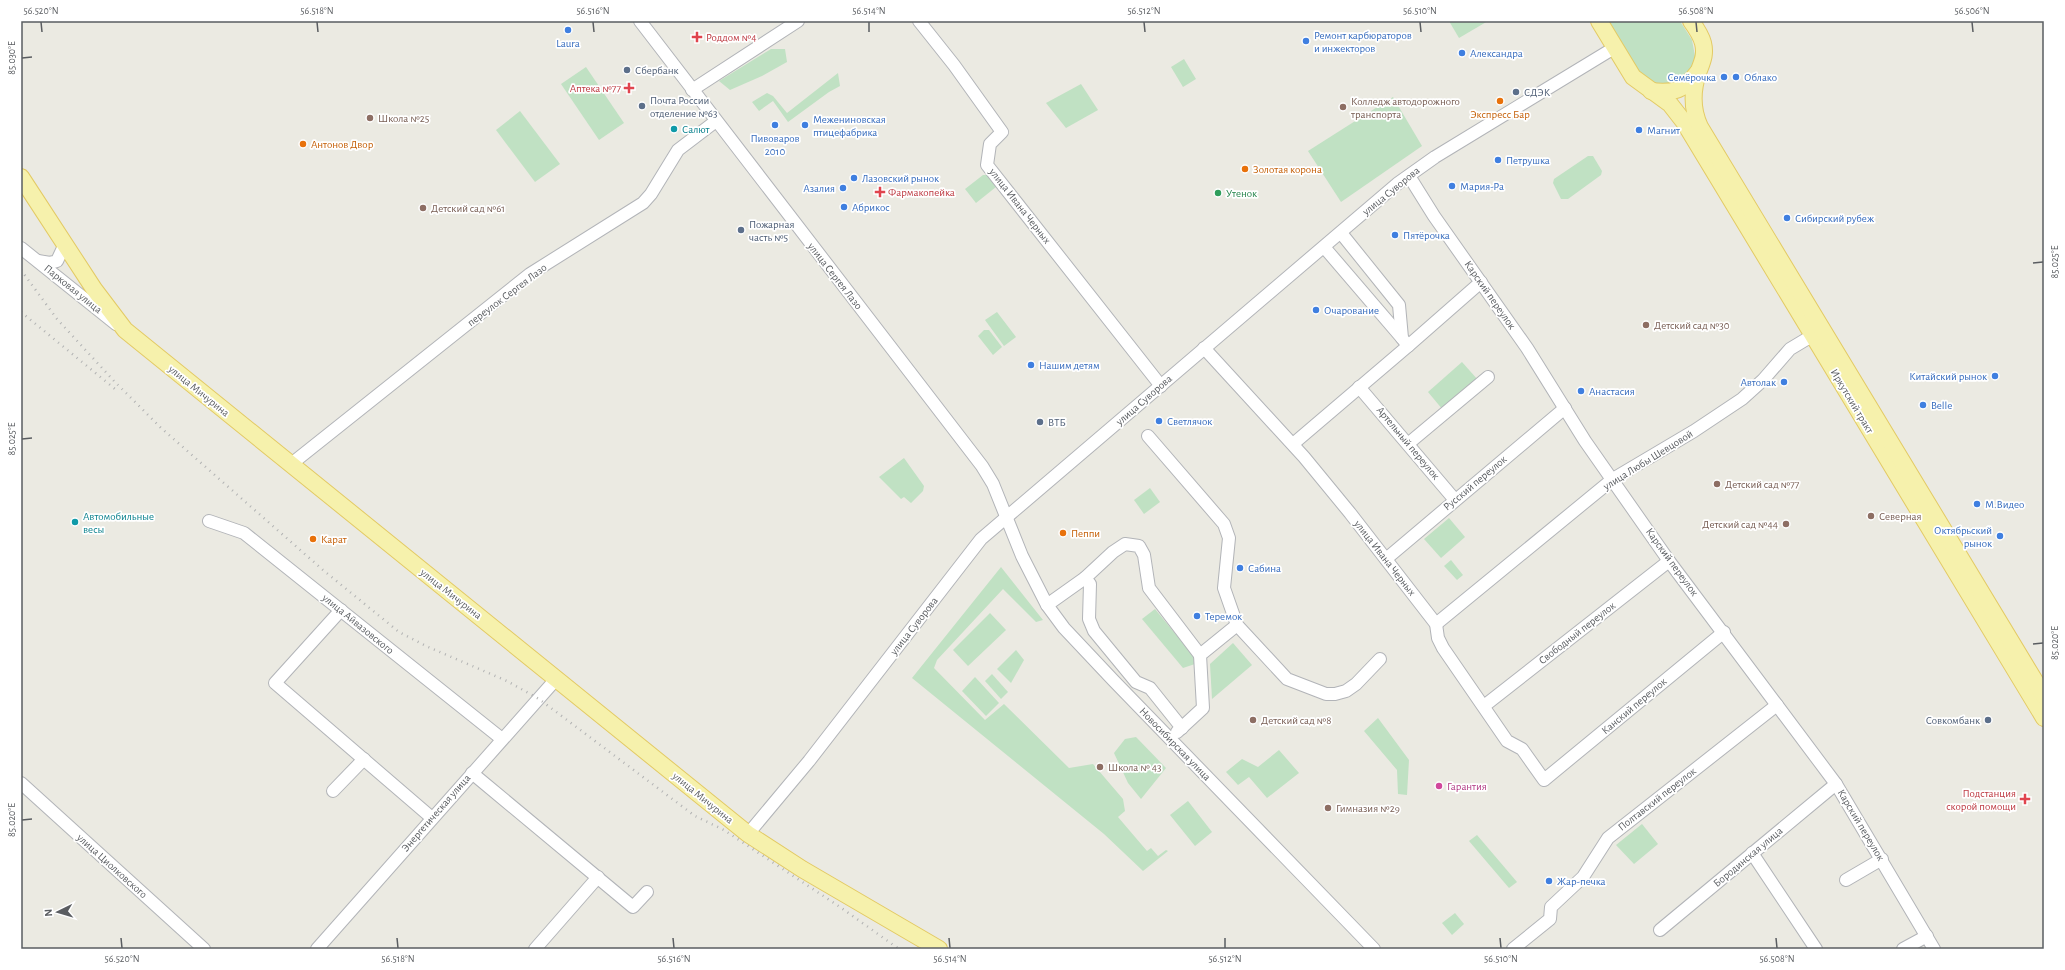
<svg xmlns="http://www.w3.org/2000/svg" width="2065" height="970" viewBox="0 0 2065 970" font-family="'Alegreya Sans',sans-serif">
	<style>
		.green { fill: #c0e1c3 }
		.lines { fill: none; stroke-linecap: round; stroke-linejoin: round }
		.minor-casing { stroke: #b2b4b8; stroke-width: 14 }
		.major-casing { stroke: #e3ca64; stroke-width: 18 }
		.minor { stroke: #fff; stroke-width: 12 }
		.major { stroke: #f6f1ac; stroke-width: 16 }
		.rail { stroke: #b2b3b3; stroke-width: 2.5; stroke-dasharray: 1 5; stroke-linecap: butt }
		.ticks { fill: none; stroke: #5a5d61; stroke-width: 1.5 }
		.shop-dot { fill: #3f7fe0; stroke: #fff; stroke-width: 1.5 }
		.health-dot { fill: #e0444e; stroke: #fff; stroke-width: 1.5 }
		.service-dot { fill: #5c6f8a; stroke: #fff; stroke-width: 1.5 }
		.food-dot { fill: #e8710a; stroke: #fff; stroke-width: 1.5 }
		.education-dot { fill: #8d6e63; stroke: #fff; stroke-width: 1.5 }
		.culture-dot { fill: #0f9aa8; stroke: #fff; stroke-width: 1.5 }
		.leisure-dot { fill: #2e9e5b; stroke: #fff; stroke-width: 1.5 }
		.hotel-dot { fill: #d1479c; stroke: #fff; stroke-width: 1.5 }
		.labels { text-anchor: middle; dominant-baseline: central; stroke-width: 3.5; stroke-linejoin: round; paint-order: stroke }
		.shop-label { font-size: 11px; fill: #366cbe; stroke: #fff; text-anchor: start }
		.health-label { font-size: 11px; fill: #be3a42; stroke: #fff; text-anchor: start }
		.service-label { font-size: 11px; fill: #4e5e75; stroke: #fff; text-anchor: start }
		.education-label { font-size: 11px; fill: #785e54; stroke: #fff; text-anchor: start }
		.food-label { font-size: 11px; fill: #c56008; stroke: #fff; text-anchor: start }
		.culture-label { font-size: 11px; fill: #0d838f; stroke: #fff; text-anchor: start }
		.street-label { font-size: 11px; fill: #5a5d61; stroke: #fff }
		.leisure-label { font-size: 11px; fill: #27864d; stroke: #fff; text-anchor: start }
		.hotel-label { font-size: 11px; fill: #b23c85; stroke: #fff; text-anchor: start }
		.neatline { fill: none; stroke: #5a5d61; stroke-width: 1.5 }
		.ticks-label { font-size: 10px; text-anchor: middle; fill: #5a5d61 }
	</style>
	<rect width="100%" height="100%" fill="#ebeae2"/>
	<g class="green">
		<path d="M1449,21H1488L1459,38Z"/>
		<path d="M1606,21H1680L1692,40L1695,56L1694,66L1677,84H1654L1640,73Z"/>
		<path d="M771,49H785L787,62L762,76L730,90L719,81Z"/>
		<path d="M1184,59L1196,79L1183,87L1171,67Z"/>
		<path d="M586,67L624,123L599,140L561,84Z"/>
		<path d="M838,73L840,86L829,92L788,122L773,101L759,111L752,102L767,93L773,96L787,113Z"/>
		<path d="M1081,84L1098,110L1066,128L1046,103Z"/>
		<path d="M1393,97L1422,146L1341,202L1308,151Z"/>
		<path d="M520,111L560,164L535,182L496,130Z"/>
		<path d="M1588,156H1593L1602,171L1601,175L1568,199H1561L1553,183L1554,179Z"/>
		<path d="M983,175H987L996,187L976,203L965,189Z"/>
		<path d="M997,312L1016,337L1004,346L985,320Z"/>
		<path d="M984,330H989L1002,347L993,355L978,336Z"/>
		<path d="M1462,362L1478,380L1443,410L1428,392Z"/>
		<path d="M904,458L924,486L923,491L911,503L904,497L901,499L879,477Z"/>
		<path d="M1150,488L1160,502L1144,514L1134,500Z"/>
		<path d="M1449,518L1465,537L1441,558L1424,539Z"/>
		<path d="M1451,560L1463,575L1457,580L1444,566Z"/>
		<path d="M1001,567L1043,620L1036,622L1003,589L937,660L934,668L985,720L1004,704L1069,768L1093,764L1123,799L1125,811L1118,817L1147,851L1151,848L1158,856L1166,850L1168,851L1143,871L1104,834L912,678Z"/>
		<path d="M1155,609L1196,659L1198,663L1183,668L1142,619Z"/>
		<path d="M990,613L1006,630L968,666L953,650Z"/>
		<path d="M1233,643L1252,665L1212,699L1210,664Z"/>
		<path d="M1016,650L1024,660L1011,683L997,669Z"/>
		<path d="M992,674L1008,692L1001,699L985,681Z"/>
		<path d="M975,677L999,703L986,716L962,691Z"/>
		<path d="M1378,718L1409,760L1407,795L1398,794L1397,770L1364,731Z"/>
		<path d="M1136,737L1166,768L1141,799L1128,783L1114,753L1125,739Z"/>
		<path d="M1279,750L1299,773L1267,798L1249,777L1238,785L1226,772L1242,759L1258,767Z"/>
		<path d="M1188,801L1212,832L1195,846L1170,815Z"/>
		<path d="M1642,824L1658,844L1634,864L1616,845Z"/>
		<path d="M1477,835L1517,882L1509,888L1469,841Z"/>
		<path d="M1455,913L1464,924L1452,935L1442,923Z"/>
	</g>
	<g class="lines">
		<defs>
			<g id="minor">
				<path d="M640,21L982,466L993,484L1022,556L1047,605L1064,628L1113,680L1374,949"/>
				<path d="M919,21L954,65L1002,132L990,144L987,165L1161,386"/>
				<path d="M692,90L798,21"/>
				<path d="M1409,176L1434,216L1527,348L1585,441L1669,561L1836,784L1934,949"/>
				<path d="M1324,247L1402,338"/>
				<path d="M21,248L116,324"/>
				<path d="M38,261L50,263L57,261L64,246"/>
				<path d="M1408,346L1481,282"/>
				<path d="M1204,348L1304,457L1350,513L1436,624L1438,638L1443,648L1507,741L1522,749L1544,780L1724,632"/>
				<path d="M1359,387L1455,500"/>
				<path d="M1148,436L1224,524L1229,538L1224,588L1237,625L1287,679L1326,694H1335L1346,691L1356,684L1380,659"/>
				<path d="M1409,443L1488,377"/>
				<path d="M1293,444L1408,346L1402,338L1399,305L1341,233"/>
				<path d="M290,465L530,274L643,203L651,194L678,150L716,121"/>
				<path d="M209,521L244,533L502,739"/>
				<path d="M1386,559L1565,408"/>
				<path d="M1085,578L1113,552L1125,544L1139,546L1144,555L1149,588L1200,655"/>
				<path d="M1047,605L1085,578L1090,584L1089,619L1094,631L1136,682L1150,688L1182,728"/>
				<path d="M341,610L275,683L432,818"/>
				<path d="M1436,624L1613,479L1694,431L1742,399L1763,380L1790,349L1820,331"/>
				<path d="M1484,706L1669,561"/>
				<path d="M1177,732L1203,708L1200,655L1237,625"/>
				<path d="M472,773L633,907L647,892"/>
				<path d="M21,783L204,949"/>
				<path d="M333,791L364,759"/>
				<path d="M748,834L809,761L981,539L1397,184L1435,157L1614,48"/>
				<path d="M1752,853L1816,949"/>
				<path d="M1846,880L1882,859"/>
				<path d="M1660,930L1836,784"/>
				<path d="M317,949L557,678"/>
				<path d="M535,949L598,877"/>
				<path d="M1513,949L1550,919L1551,907L1583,877L1608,838L1777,705"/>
				<path d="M1903,949L1927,936"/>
			</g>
			<g id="major">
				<path d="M1599,21L1633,77L1670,104L1684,122L2044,718"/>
				<path d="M1691,21C1696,28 1701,35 1703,43C1706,55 1702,62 1698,73C1692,91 1692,110 1700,127L2044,696"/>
				<path d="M1651,91C1674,94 1684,90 1698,72"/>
				<path d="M21,177L94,289L125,330L748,834L802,869L939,949"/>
			</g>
		</defs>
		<use href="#minor" class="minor-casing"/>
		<use href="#major" class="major-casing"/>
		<use href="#minor" class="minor"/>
		<use href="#major" class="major"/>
		<g class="rail">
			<path d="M21,270L57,319L114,381L160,427L323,570L399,632L426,646L507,681L539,699L695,816L724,830L840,907L899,949"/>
			<path d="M21,312L115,389"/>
		</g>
	</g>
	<path class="ticks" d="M41,22L42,32M317,22L318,32M593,22L594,32M869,22V32M1144,22L1145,32M1420,22L1421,32M1696,22L1697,32M1972,22L1973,32M22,58L32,57M2033,263L2043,262M22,439L32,438M2033,644L2043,643M22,820L32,819M121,938L122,948M397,938L398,948M673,938L674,948M949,938L950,948M1225,938V948M1500,938L1501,948M1776,938L1777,948"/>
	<g class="shop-dot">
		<circle cx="568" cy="30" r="4"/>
		<circle cx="1306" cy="41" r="4"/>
		<circle cx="1462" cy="53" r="4"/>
		<circle cx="1724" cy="77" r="4"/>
		<circle cx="1736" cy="77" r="4"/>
		<circle cx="775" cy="125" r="4"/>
		<circle cx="805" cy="125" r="4"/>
		<circle cx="1639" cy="130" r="4"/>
		<circle cx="1498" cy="160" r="4"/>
		<circle cx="854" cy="178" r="4"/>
		<circle cx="1452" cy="186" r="4"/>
		<circle cx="843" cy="188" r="4"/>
		<circle cx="844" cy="207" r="4"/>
		<circle cx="1787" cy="218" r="4"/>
		<circle cx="1395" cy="235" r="4"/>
		<circle cx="1316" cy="310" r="4"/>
		<circle cx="1031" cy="365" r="4"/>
		<circle cx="1995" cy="376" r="4"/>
		<circle cx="1784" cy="382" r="4"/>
		<circle cx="1581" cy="391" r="4"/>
		<circle cx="1923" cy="405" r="4"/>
		<circle cx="1159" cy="421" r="4"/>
		<circle cx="1977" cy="504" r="4"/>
		<circle cx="2000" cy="536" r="4"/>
		<circle cx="1240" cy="568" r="4"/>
		<circle cx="1197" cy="616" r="4"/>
		<circle cx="1549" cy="881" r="4"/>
	</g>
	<g class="health-dot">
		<path d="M695 31h4v4h4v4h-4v4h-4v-4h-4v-4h4z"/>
		<path d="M627 82h4v4h4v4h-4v4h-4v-4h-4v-4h4z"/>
		<path d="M878 186h4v4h4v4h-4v4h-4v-4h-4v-4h4z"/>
		<path d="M2023 793h4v4h4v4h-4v4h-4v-4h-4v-4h4z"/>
	</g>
	<g class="service-dot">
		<circle cx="627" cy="70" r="4"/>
		<circle cx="1516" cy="92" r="4"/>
		<circle cx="642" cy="106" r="4"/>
		<circle cx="741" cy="230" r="4"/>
		<circle cx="1040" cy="422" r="4"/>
		<circle cx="1988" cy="720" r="4"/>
	</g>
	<g class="food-dot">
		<circle cx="1500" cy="101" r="4"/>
		<circle cx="303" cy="144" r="4"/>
		<circle cx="1245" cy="169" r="4"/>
		<circle cx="1063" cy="533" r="4"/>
		<circle cx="313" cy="539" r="4"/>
	</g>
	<g class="education-dot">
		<circle cx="1343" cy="107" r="4"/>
		<circle cx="370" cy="118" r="4"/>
		<circle cx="423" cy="208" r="4"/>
		<circle cx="1646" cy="325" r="4"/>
		<circle cx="1717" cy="484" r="4"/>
		<circle cx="1871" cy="516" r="4"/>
		<circle cx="1786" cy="524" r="4"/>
		<circle cx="1253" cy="720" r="4"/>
		<circle cx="1100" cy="767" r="4"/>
		<circle cx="1328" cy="808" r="4"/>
	</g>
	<g class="culture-dot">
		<circle cx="674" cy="129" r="4"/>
		<circle cx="75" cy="522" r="4"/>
	</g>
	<circle class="leisure-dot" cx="1218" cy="193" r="4"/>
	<circle class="hotel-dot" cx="1439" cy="786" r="4"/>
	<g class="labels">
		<g class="shop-label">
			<text x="1314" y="35">Ремонт карбюраторов<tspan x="1314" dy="13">и инжекторов</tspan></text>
			<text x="568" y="43" text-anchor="middle">Laura</text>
			<text x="1470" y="53">Александра</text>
			<text x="1716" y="77" text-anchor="end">Cемёрочка</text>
			<text x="1744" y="77">Облако</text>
			<text x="813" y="119">Межениновская<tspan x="813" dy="13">птицефабрика</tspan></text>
			<text x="1647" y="130">Магнит</text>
			<text x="775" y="138" text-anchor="middle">Пивоваров<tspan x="775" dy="13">2010</tspan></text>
			<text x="1506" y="160">Петрушка</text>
			<text x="862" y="178">Лазовский рынок</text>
			<text x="1460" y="186">Мария-Ра</text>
			<text x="835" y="188" text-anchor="end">Азалия</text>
			<text x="852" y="207">Абрикос</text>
			<text x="1795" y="218">Сибирский рубеж</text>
			<text x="1403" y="235">Пятёрочка</text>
			<text x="1324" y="310">Очарование</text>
			<text x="1039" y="365">Нашим детям</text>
			<text x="1987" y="376" text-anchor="end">Китайский рынок</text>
			<text x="1776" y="382" text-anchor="end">Автолак</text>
			<text x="1589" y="391">Анастасия</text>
			<text x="1931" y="405">Belle</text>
			<text x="1167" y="421">Светлячок</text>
			<text x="1985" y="504">М.Видео</text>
			<text x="1992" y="530" text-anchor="end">Октябрьский<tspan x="1992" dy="13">рынок</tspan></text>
			<text x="1248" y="568">Сабина</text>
			<text x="1205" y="616">Теремок</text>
			<text x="1557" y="881">Жар-печка</text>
		</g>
		<g class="health-label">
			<text x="706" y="37">Роддом №4</text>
			<text x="621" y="88" text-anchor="end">Аптека №77</text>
			<text x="888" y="192">Фармакопейка</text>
			<text x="2016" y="793" text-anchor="end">Подстанция<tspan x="2016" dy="13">скорой помощи</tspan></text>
		</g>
		<g class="service-label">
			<text x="635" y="70">Сбербанк</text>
			<text x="1524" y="92">СДЭК</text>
			<text x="650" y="100">Почта России<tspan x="650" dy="13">отделение №63</tspan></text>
			<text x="749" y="224">Пожарная<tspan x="749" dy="13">часть №5</tspan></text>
			<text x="1048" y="422">ВТБ</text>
			<text x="1980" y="720" text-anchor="end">Совкомбанк</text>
		</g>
		<g class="education-label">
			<text x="1351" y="101">Колледж автодорожного<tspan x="1351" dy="13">транспорта</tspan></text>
			<text x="378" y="118">Школа №25</text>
			<text x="431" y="208">Детский сад №61</text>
			<text x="1654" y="325">Детский сад №30</text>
			<text x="1725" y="484">Детский сад №77</text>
			<text x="1879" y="516">Северная</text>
			<text x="1778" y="524" text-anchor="end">Детский сад №44</text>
			<text x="1261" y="720">Детский сад №8</text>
			<text x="1108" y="767">Школа № 43</text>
			<text x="1336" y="808">Гимназия №29</text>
		</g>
		<g class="food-label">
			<text x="1500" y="114" text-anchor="middle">Экспресс Бар</text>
			<text x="311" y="144">Антонов Двор</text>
			<text x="1253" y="169">Золотая корона</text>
			<text x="1071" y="533">Пеппи</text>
			<text x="321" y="539">Карат</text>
		</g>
		<g class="culture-label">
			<text x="682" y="129">Салют</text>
			<text x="83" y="516">Автомобильные<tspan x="83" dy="13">весы</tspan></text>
		</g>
		<g class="street-label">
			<text transform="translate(1391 191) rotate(-39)">улица Суворова</text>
			<text transform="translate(1020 206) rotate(52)">улица Ивана Черных</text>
			<text transform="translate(835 276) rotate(52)">улица Сергея Лазо</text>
			<text transform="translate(73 289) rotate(39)">Парковая улица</text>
			<text transform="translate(507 295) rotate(-37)">переулок Сергея Лазо</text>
			<text transform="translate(1490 295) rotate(55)">Карский переулок</text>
			<text transform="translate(199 391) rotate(39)">улица Мичурина</text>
			<text transform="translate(1144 400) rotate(-41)">улица Суворова</text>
			<text transform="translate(1852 401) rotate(59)">Иркутский тракт</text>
			<text transform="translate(1408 443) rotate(50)">Артельный переулок</text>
			<text transform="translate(1648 460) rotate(-32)">улица Любы Шевцовой</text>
			<text transform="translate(1475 483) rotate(-40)">Русский переулок</text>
			<text transform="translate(1385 558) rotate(52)">улица Ивана Черных</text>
			<text transform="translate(1672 562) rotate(54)">Карский переулок</text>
			<text transform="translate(451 594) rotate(38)">улица Мичурина</text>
			<text transform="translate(358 624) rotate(39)">улица Айвазовского</text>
			<text transform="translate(914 626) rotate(-52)">улица Суворова</text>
			<text transform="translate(1577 633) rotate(-38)">Свободный переулок</text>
			<text transform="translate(1634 706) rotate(-40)">Канский переулок</text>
			<text transform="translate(1175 744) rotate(46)">Новосибирская улица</text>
			<text transform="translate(703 798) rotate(39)">улица Мичурина</text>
			<text transform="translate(1657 799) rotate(-38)">Полтавский переулок</text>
			<text transform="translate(436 813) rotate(-49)">Энергетическая улица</text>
			<text transform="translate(1861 825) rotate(59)">Карский переулок</text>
			<text transform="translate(1748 857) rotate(-40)">Бородинская улица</text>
			<text transform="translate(112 866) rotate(42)">улица Циолковского</text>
		</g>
		<g class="leisure-label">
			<text x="1226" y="193">Утенок</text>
		</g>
		<g class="hotel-label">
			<text x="1447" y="786">Гарантия</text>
		</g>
	</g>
	<rect width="2065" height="970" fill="none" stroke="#ffffff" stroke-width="44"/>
	<g transform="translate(58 912) rotate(265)" stroke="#ffffff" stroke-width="3" paint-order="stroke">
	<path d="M0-3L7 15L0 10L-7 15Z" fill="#5a5d61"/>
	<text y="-6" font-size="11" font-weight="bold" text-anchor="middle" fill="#5a5d61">N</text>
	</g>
	<rect x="22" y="22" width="2021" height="926" class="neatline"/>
	<g class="ticks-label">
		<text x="41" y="14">56.520°N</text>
		<text x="317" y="14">56.518°N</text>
		<text x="593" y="14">56.516°N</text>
		<text x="869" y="14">56.514°N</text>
		<text x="1144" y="14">56.512°N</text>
		<text x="1420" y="14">56.510°N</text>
		<text x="1696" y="14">56.508°N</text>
		<text x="1972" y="14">56.506°N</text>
		<text transform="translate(11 58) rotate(-90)" y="4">85.030°E</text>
		<text transform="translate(2054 262) rotate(-90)" y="4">85.025°E</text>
		<text transform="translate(11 439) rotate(-90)" y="4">85.025°E</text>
		<text transform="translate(2054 643) rotate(-90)" y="4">85.020°E</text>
		<text transform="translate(11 820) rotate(-90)" y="4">85.020°E</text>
		<text x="122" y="962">56.520°N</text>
		<text x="398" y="962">56.518°N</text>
		<text x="674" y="962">56.516°N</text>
		<text x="950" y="962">56.514°N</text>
		<text x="1225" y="962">56.512°N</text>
		<text x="1501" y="962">56.510°N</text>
		<text x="1777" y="962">56.508°N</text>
	</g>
</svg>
